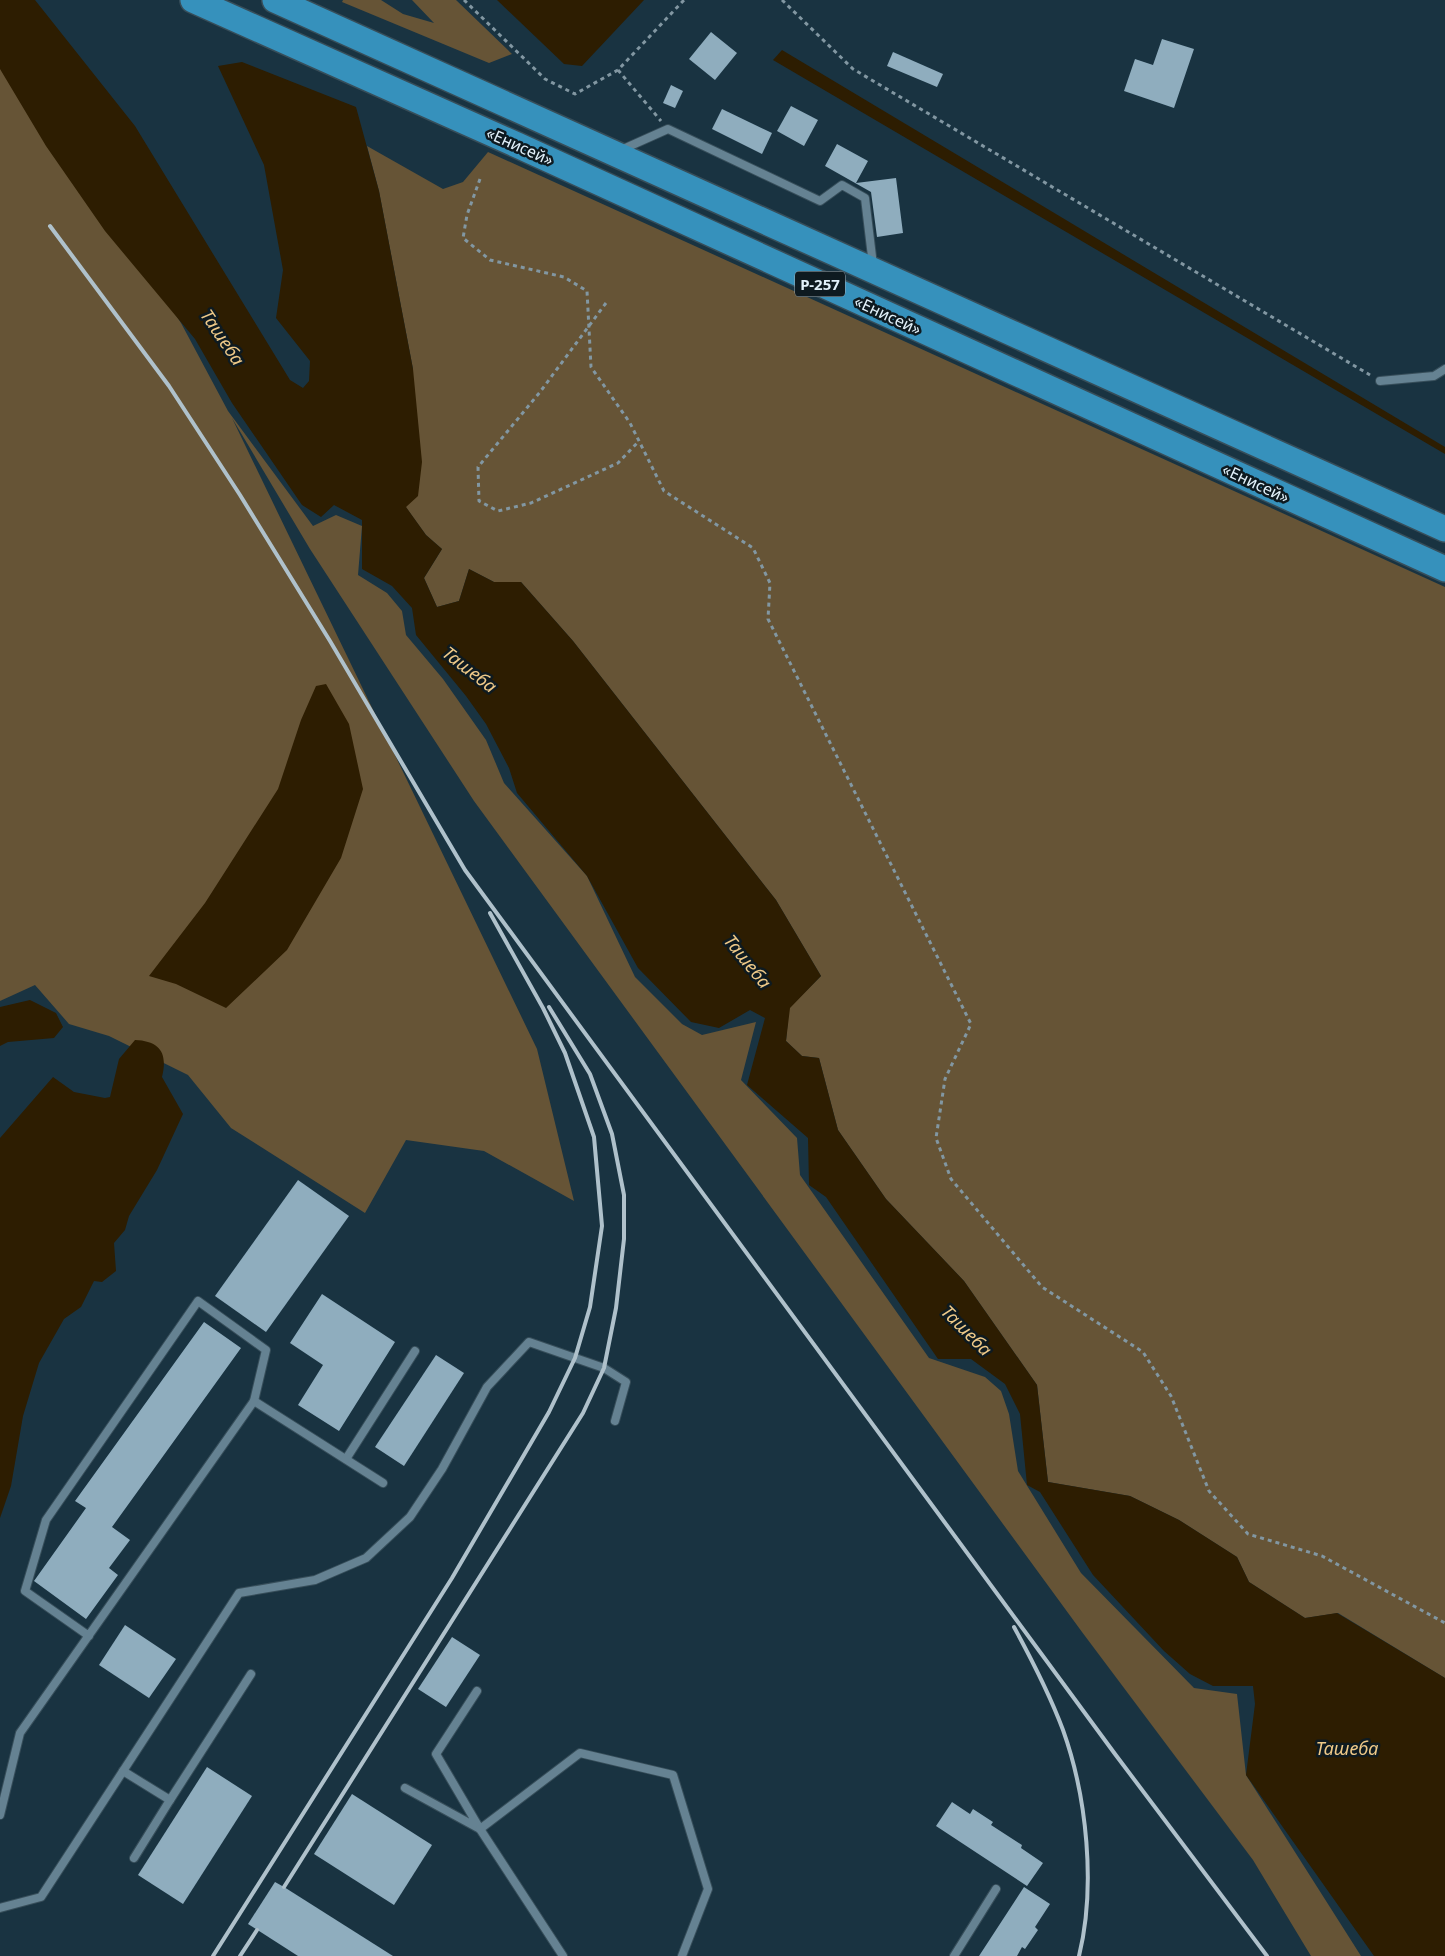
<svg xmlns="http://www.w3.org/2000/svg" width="1445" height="1956" viewBox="0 0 1445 1956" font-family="'Noto Sans',sans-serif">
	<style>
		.green { fill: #665436 }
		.water { fill: #2d1d01 }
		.building { fill: #8fadbe }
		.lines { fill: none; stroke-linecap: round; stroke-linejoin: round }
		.service-casing { stroke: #374e5a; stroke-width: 10 }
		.trunk-casing { stroke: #374e5a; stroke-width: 28 }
		.path { stroke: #8297a2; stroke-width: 3; stroke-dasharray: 4 4; stroke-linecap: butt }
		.service { stroke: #658292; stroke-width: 8 }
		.trunk { stroke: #3691bc; stroke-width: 25 }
		.rail { stroke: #afc1cb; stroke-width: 4 }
		.labels { text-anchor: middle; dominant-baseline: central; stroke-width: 5; stroke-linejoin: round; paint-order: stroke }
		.shield { fill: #0e1a20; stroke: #a2b0b9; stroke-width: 1 }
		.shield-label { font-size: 15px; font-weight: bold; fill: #e2f1fa }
		.street-label { font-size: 16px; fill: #e2f1fa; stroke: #0e1a20 }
		.water-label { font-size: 18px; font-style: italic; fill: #eec988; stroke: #0e1a20 }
	</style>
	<rect width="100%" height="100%" fill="#193341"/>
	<g class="green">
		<path d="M343,0H381L403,14L434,23L412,0H456L512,54L489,63L342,2Z"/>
		<path d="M0,41L181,323L228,411L313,526L336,515L362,526L358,575L387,593L402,611L406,635L443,679L486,740L504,783L587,876L635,977L682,1024L702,1035L756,1022L741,1080L797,1138L800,1175L929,1358L985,1377L1001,1391L1009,1414L1018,1471L1081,1573L1194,1688L1237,1694L1246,1775L1361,1956H1311L1253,1860L1082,1632L474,801L310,549L232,418L537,1049L574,1201L484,1151L406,1140L365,1213L231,1128L188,1075L109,1036L69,1024L35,985L0,1001Z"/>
		<path d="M367,146L443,189L463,182L488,152L1445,587V1678L1338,1613L1305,1618L1249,1582L1237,1557L1179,1520L1130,1496L1048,1482L1037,1385L964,1281L886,1199L838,1130L819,1058L802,1056L786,1041L789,1008L821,976L776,900L573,641L521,582H494L469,569L459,601L437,607L424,578L442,549L426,535L405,506L413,369L379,191Z"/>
	</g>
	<g class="water">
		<path d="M0,0H35L135,126L290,380L303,388L309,381L310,361L276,318L283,270L264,165L218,66L242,62L356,107L379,191L413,369L422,462L418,496L406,507L426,535L442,549L424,578L437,607L459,601L469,569L494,582H521L573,641L776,900L821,976L790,1008L786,1041L802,1056L819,1058L838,1130L886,1199L964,1281L1037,1385L1048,1482L1130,1496L1179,1520L1237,1557L1249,1582L1305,1618L1337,1613L1445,1678V1956H1374L1246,1775L1255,1704L1253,1686H1213L1190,1674L1164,1651L1093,1575L1040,1492L1027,1485L1020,1414L1005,1384L971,1359H938L826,1197L809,1185L808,1138L747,1085L765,1018L750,1010L719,1028L691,1022L638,968L587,876L517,793L509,768L486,724L466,696L416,635L412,608L392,586L362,569V520L334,505L321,517L302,505L232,403L195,339L105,231L46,146L0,69Z"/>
		<path d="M497,0H644L582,66L564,64Z"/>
		<path d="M782,50L1445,447V454L773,60Z"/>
		<path d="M326,684L349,724L363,789L341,858L287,950L226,1008L176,984L149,976L205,903L278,789L301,720L316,686Z"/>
		<path d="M30,1000L56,1013L63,1027L54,1038L8,1042L0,1046V1007Z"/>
		<path d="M135,1040C160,1041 168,1053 162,1077L183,1114L157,1170L129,1216L125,1230L114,1243L116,1271L102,1282L94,1281L81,1307L64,1319L39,1363L23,1416L11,1486L0,1518V1138L53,1077L74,1092L105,1098L110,1097L119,1059Z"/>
	</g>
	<g class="building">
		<path d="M711,32L737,53L715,80L689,59Z"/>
		<path d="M1162,39L1194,49L1174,108L1124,91L1135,59L1153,65Z"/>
		<path d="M893,52L943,74L937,87L887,66Z"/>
		<path d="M671,85L683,91L675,108L663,103Z"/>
		<path d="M791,106L818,120L804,146L777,131Z"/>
		<path d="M722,109L772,133L762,154L712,129Z"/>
		<path d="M837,144L868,161L856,183L896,178L903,233L877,237L871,192L825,166Z"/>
		<path d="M298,1180L349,1216L266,1332L215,1296Z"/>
		<path d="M322,1294L395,1342L339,1431L298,1405L323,1365L290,1343Z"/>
		<path d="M204,1322L241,1348L112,1527L130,1540L109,1568L118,1575L86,1619L34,1581L86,1508L75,1501Z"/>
		<path d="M436,1355L464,1373L404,1466L375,1447Z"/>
		<path d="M125,1625L176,1659L149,1698L99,1665Z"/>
		<path d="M452,1637L480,1655L446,1707L418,1689Z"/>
		<path d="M207,1767L252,1796L183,1904L138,1875Z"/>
		<path d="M352,1794L432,1845L394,1905L314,1854Z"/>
		<path d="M952,1802L970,1814L973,1809L993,1822L991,1825L1022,1845L1021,1848L1043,1863L1027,1886L936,1826Z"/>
		<path d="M275,1882L284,1887L393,1956H298L248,1924Z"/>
		<path d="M1024,1887L1050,1904L1035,1927L1038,1930L1025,1949L1022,1947L1017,1956H979Z"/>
	</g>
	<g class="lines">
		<defs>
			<g id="service">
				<path d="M621,150L668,129L820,201L842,185L865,198L873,265"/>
				<path d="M1380,381L1434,376L1445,369"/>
				<path d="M254,1401L383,1483"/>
				<path d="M346,1459L415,1351"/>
				<path d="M123,1771L170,1800L251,1674"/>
				<path d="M405,1788L480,1829L436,1754L477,1691"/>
				<path d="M0,1815L20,1733L254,1401L266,1350L198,1301L46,1520L25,1591L89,1636"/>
				<path d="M134,1858L170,1800"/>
				<path d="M0,1908L41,1897L239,1593L315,1580L366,1558L410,1517L442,1469L487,1387L529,1342L604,1368L626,1382L615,1421"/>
				<path d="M563,1956L480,1829L580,1753L673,1775L708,1889L682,1956"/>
				<path d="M954,1956L996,1889"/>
			</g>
			<g id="trunk">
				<path d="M193,0L517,145L1445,569"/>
				<path d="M275,0L1445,529"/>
			</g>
		</defs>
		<use href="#service" class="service-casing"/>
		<use href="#trunk" class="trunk-casing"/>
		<g class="path">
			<path d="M464,0L545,79L575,94L618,70L684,0"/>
			<path d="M782,0L853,69L1370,375"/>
			<path d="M618,70L661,121"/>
			<path d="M480,179L467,215L463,238L490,260L564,277L587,291L591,367L630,423L664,491L753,548L770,583L768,619L971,1024L945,1079L936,1138L951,1179L1042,1287L1143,1352L1171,1396L1209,1491L1248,1534L1322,1556L1445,1623"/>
			<path d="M606,303L540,392L478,467L479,501L498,511L531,503L618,463L639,441"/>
		</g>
		<use href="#service" class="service"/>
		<use href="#trunk" class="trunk"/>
		<g class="rail">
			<path d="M50,226L169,386L240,495L330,641L465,870L1115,1754L1267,1956"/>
			<path d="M1014,1627C1032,1660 1050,1695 1063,1730C1087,1797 1096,1887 1079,1956"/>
			<path d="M284,1887L583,1413L604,1368L616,1308L624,1239V1195L612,1134L590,1074L549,1007"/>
			<path d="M213,1956L452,1578L549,1412L575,1358L590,1307L602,1226L594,1137L565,1053L543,1008L490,913"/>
			<path d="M240,1956L257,1930"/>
		</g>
	</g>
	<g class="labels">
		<rect class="shield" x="795" y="271.5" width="50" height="25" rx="4"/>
		<g class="shield-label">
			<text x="820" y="284">Р-257</text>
		</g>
		<g class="street-label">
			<text transform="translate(520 146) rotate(24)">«Енисей»</text>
			<text transform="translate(888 315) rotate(25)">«Енисей»</text>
			<text transform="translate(1256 483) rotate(25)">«Енисей»</text>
		</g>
		<g class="water-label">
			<text transform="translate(223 337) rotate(56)">Ташеба</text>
			<text transform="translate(470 669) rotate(38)">Ташеба</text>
			<text transform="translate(748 961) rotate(51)">Ташеба</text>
			<text transform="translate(967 1330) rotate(45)">Ташеба</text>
			<text x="1347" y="1748">Ташеба</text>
		</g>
	</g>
</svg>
